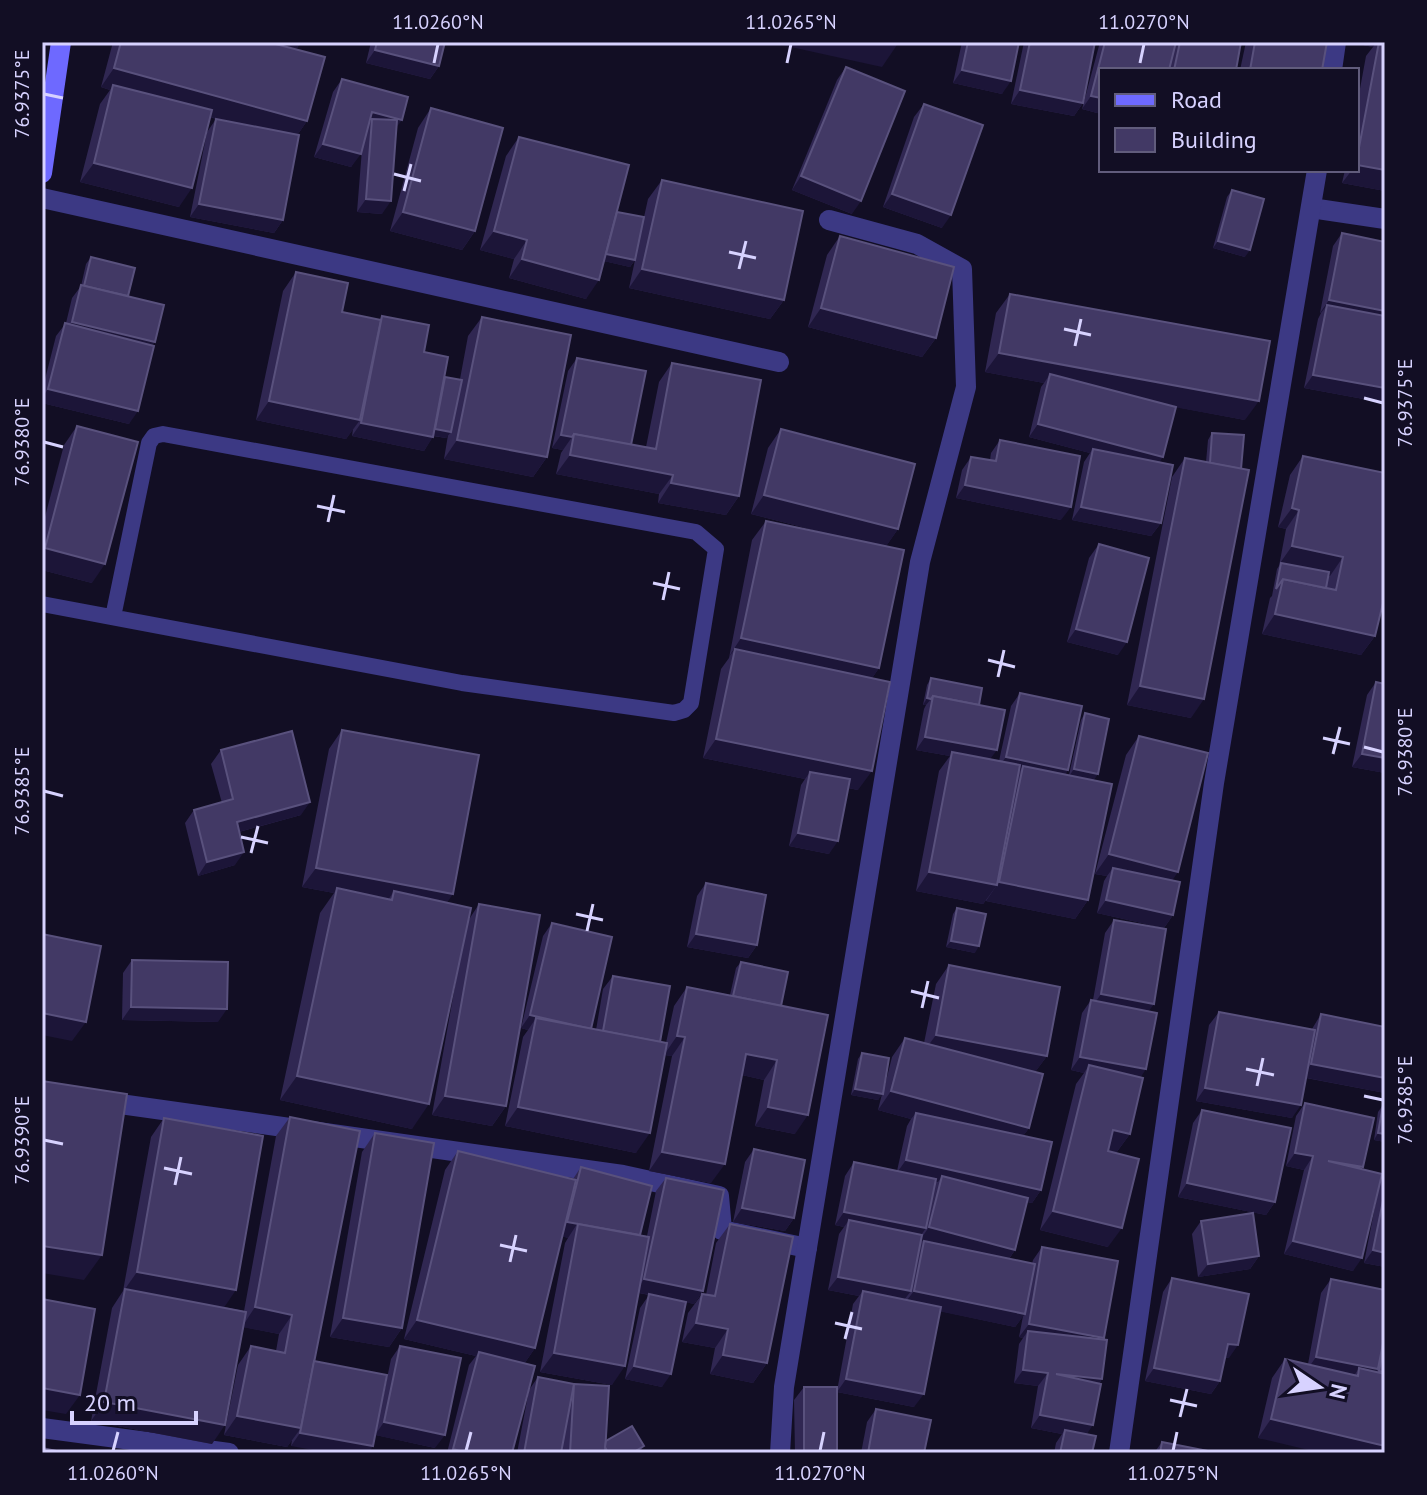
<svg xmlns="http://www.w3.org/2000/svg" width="1427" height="1495" viewBox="0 0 1427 1495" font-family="'PT Sans',sans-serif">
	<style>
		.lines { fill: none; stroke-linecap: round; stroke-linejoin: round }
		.lane { stroke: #3c3984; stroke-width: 16 }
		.street { stroke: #3c3984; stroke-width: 20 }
		.secondary { stroke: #6e69ff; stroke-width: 20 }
		.wall { fill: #302752 }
		.shaded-wall { fill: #1c1538 }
		.building { fill: #423965; stroke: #59517d; stroke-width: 2 }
		.ticks { fill: none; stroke: #d7d2ff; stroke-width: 3 }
		.neatline { fill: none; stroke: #d7d2ff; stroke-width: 3 }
		.ticks-label { font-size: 20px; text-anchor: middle; fill: #d7d2ff }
	</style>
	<rect width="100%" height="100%" fill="#120e24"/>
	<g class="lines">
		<path class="lane" d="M42,604L462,683L674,713L684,710L691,703L716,549L696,532L163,434L154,436L149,443L113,617"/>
		<g class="street">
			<path d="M1332,70L1336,42"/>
			<path d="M42,198L779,362"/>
			<path d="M1311,208L1385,219"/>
			<path d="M42,1093L623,1175L719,1196L722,1230L807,1248"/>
			<path d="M42,1428L229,1453"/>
			<path d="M780,1453L784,1387L920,562L966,387L962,269L917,244L829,220"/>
			<path d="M1119,1453L1214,783L1317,170"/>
		</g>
		<path class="secondary" d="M42,173L61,42"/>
	</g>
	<g class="wall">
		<path d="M113,42H301L297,48L275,44L307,121L298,134L283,220L274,233L190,217L207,132L216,119L210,117L179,207L80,182L100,104L110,90L101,87Z"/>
		<path d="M371,42H445L439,66L430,79L366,63Z"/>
		<path d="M962,42H1019L1002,94L953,83Z"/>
		<path d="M1024,42H1095L1083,103L1074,116L1011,104Z"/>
		<path d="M1100,42H1241L1236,70H1101V114L1082,109Z"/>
		<path d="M1246,42H1327L1322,70H1240Z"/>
		<path d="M1364,42H1385V191L1342,183L1345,170H1357V105L1366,56L1373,47L1363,45Z"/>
		<path d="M846,67L852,214L792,190L837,80Z"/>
		<path d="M342,79L397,127L382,214L357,212L362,149L351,167L314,157L333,92Z"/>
		<path d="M924,104L942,228L883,207L914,117Z"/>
		<path d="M431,108L475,231L462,250L390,231L418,128Z"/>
		<path d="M519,137L617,212L644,217L648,199L662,180L784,300L770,319L629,288L635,260L630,267L604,261L586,299L509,278L514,259L480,250L506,156Z"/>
		<path d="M1232,190L1245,257L1213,248L1227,197Z"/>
		<path d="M1342,233L1385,403L1304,388L1318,319L1321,313H1320L1333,246Z"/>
		<path d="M840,236L936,338L922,357L808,327L827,255Z"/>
		<path d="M91,257L128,296L153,346L129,424L42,403V391L56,336L66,323L72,298L81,286L86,264Z"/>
		<path d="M296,272L342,312L379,320L382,316L424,352L444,378L460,379L468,336L482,317L547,457L533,477L444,459L448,435L446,438L433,436L424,451L352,436L353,429L346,439L256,420L283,291Z"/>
		<path d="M1010,294L1245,420L1176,407L1159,462L1161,523L1151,536L1072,520L1084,462L1090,453L1029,437L1041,387L1044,383L985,372L996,313Z"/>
		<path d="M577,358L631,445L646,447L659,382L672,363L739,496L726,515L658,503L659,494L556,474L561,453L563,450L552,448L568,371Z"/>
		<path d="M77,426L92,583L42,570V528L64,445Z"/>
		<path d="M781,429L898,529L886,546L879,668L872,678L858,790L848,788L829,854L789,846L801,785L805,779L703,758L721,669L729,658L752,540L766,521L830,534L751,514L768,448Z"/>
		<path d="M1212,433L1191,718L1127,705L1172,477L1185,458L1206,462L1208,440Z"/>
		<path d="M1000,440L1061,520L956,498L962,470L971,457L990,460L991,453Z"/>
		<path d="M1303,456L1375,636L1361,655L1262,634L1270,598L1272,596L1277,569L1279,566L1286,529L1278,527L1290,475Z"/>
		<path d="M1099,544L1118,655L1067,642L1089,558Z"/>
		<path d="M931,678L979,705L990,759L999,761L1011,706L1020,693L1068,770L1065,774L1069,775L1081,720L1085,713L1098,774L1093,780L1088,900L1075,919L986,901V900L983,904L916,891L939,771L950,756L916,750L924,709L926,705H923L927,685Z"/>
		<path d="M1376,682L1385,684V773L1352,767L1367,695Z"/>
		<path d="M342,730L447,903L468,921L479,904L506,1106L492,1126L432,1115L460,958L412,1129L280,1100L320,913L334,893L302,887L329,749Z"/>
		<path d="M1139,736L1172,880L1173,915L1164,928L1097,913L1104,881L1107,876L1095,874L1126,755Z"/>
		<path d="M221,750L301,815L239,832L235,865L198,876L185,823L194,810L222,803L211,764Z"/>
		<path d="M706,883L757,945L748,958L687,947L697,896Z"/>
		<path d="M957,908L975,953L946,947L953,914Z"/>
		<path d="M1114,920L1154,1004L1148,1011L1141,1077L1130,1134L1116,1153L1108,1247L1040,1230L1076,1084L1084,1073L1071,1070L1082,1013L1091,1000H1093L1105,933Z"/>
		<path d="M552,923L591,1029L596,1030L603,989L613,976L660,1042L666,1043L674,1006L687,987L730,995L736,968L741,962L781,1006L795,1134L755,1126L764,1080L742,1075L711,1183L649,1171L672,1056L665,1055L636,1153L505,1126L523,1037L528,1030L521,1028L543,936Z"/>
		<path d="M132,960L218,1022L122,1020L123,973Z"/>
		<path d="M949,965L1047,1056L1035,1072L1029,1128L1023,1136L1041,1190L1032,1203L1027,1202L1015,1250L1009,1259L1032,1264L1033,1260L1042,1247L1103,1340L1102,1379L1099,1384L1087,1434L1092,1453H1054L1056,1443L1062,1434L1031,1428L1038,1386L1014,1383L1019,1344L1023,1338L1019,1337L1023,1316L1015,1327L940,1311L914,1407L837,1392V1453H795L794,1400L804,1387L837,1391L853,1304L859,1296L828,1290L839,1234L844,1227L835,1225L845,1176L854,1162L897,1171L907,1126L911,1119L878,1110L882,1094L878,1100L851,1095L858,1059L862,1053L884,1089L892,1057L905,1038L924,1043L936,984Z"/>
		<path d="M1219,1012L1312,1029L1321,1014L1385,1093L1306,1078L1292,1118L1196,1101L1209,1025Z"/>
		<path d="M1305,1103L1361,1169L1381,1180L1385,1175V1267L1364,1263L1378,1191L1353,1271L1284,1254L1304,1170L1286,1166L1296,1116Z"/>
		<path d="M1383,1105H1385V1142L1374,1140L1378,1112Z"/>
		<path d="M1202,1110L1275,1202L1266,1215L1178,1197L1193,1123Z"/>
		<path d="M290,1117L314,1361L383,1398L391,1359L400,1346L435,1448L376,1435L291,1446L292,1440L287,1447L224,1435L238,1365L251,1346L276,1351L279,1334L244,1327L212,1444L91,1421L112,1308L123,1291L151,1137L164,1118L224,1307L244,1311L276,1136Z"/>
		<path d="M375,1133L402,1328L389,1347L330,1337L362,1152Z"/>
		<path d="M754,1149L794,1218L785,1231L733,1222L745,1162Z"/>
		<path d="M458,1151L573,1179L581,1167L640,1235L647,1236L656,1191L666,1178L703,1291L694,1304L686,1302L662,1387L625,1379L640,1308L649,1295L639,1293L612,1385L540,1372L565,1243L568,1238L562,1236L535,1348L524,1364L512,1453H447L469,1365L476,1356L404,1339L445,1170Z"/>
		<path d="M1201,1221L1259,1256L1250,1269L1198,1277L1192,1234Z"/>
		<path d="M730,1224L767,1363L753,1383L710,1374L715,1348L682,1342L688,1313L702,1294L706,1295L716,1243Z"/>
		<path d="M1172,1278L1229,1358H1225L1220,1381L1211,1394L1145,1381L1163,1292Z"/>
		<path d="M1331,1279L1385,1290V1453L1258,1438L1272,1378L1285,1359L1308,1364L1321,1293Z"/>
		<path d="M538,1377L574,1384L606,1441L644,1446L639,1453H562V1447L561,1453H517L529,1390Z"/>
		<path d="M876,1409L924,1453H861L867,1422Z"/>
		<path d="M1162,1442L1160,1453H1154Z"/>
	</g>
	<g class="shaded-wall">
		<path d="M265,42H301L297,48Z"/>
		<path d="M768,42H899L882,67Z"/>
		<path d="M1365,42H1376L1373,47L1363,45Z"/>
		<path d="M375,50L439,66L430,79L366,63Z"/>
		<path d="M114,68L307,121L294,140L112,90L113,85L110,90L101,87Z"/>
		<path d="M962,70L1011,81L1002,94L953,83Z"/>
		<path d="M1020,90L1083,103L1074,116L1011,104Z"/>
		<path d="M1091,96L1101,98V114L1082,109Z"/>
		<path d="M372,112L402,120L392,133L372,119L367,126Z"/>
		<path d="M323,144L361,154L351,167L314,157Z"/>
		<path d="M94,163L192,188L179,207L80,182Z"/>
		<path d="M1357,165L1385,170V191L1342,183L1352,170H1357Z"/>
		<path d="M801,176L861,201L852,214L792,190Z"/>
		<path d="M892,194L951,215L942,228L883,207Z"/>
		<path d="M366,199L391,201L382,214L357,212Z"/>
		<path d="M199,204L283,220L274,233L190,217Z"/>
		<path d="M403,212L475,231L462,250L390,231Z"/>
		<path d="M494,231L527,240L514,259L480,250Z"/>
		<path d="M1218,241L1250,250L1245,257L1213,248Z"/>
		<path d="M604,253L635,260L630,267L599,260Z"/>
		<path d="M522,259L599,280L586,299L509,278Z"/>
		<path d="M642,269L784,300L770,319L629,288Z"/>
		<path d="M1329,300L1385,311V326L1327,305L1321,313H1320Z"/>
		<path d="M821,308L936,338L922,357L808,327Z"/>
		<path d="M72,322L155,342L146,355L63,335Z"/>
		<path d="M999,353L1259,401L1245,420L1048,384L1050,374L1044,383L985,372Z"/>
		<path d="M1313,375L1385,388V403L1304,388Z"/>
		<path d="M48,389L138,411L129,424L42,403V398Z"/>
		<path d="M269,401L360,420L346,439L256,420Z"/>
		<path d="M361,423L433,437L424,451L352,436Z"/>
		<path d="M1038,424L1163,457L1154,470L1093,449L1090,453L1029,437Z"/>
		<path d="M435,429L451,432L446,438L430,435Z"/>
		<path d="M561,435L572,437L563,450L552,448Z"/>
		<path d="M457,440L547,457L533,477L444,459Z"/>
		<path d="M570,455L673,475L659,494L556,474Z"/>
		<path d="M671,483L739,496L726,515L658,503Z"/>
		<path d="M965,485L1071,507L1061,520L956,498Z"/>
		<path d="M764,495L898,529L885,548L751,514Z"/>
		<path d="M1081,507L1161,523L1151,536L1072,520Z"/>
		<path d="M1292,508L1299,510L1286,529L1278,527Z"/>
		<path d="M1292,546L1343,557L1330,576L1281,566V563L1278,566Z"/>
		<path d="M45,548L105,564L92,583L42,570V552Z"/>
		<path d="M1275,614L1375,636L1361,655L1262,634Z"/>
		<path d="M1076,629L1127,642L1118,655L1067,642Z"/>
		<path d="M741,638L879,668L866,687L735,649L728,658Z"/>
		<path d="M1140,686L1204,699L1191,718L1127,705Z"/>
		<path d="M927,698L931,699L926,705H923Z"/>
		<path d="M925,737L997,750L987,763L952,752L950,756L916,750Z"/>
		<path d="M716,739L872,771L858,790L809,780L810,772L805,779L703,758Z"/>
		<path d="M1362,754L1385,758V773L1352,767Z"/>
		<path d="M1006,757L1068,770L1059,784L1023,766L1017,775L996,770Z"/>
		<path d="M1074,769L1098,774L1093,781L1069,776Z"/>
		<path d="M310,802L301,815L227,835L237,822Z"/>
		<path d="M798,833L838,841L829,854L789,846Z"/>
		<path d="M244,852L235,865L198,876L207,862Z"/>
		<path d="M1109,854L1178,872L1165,891L1113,868L1107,876L1095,874Z"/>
		<path d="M316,868L453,894L440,913L392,900L394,891L386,903L337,888L334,893L302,887Z"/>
		<path d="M929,872L997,885L983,904L916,891Z"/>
		<path d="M999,882L1088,900L1075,919L986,901Z"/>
		<path d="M1106,900L1173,915L1164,928L1097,913Z"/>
		<path d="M696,934L757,945L748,958L687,947Z"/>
		<path d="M951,941L979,946L975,953L946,947Z"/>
		<path d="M1101,994L1154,1004L1144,1017L1092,1007Z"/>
		<path d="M131,1007L227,1009L218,1022L122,1020Z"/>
		<path d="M42,1013L86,1022L72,1041L42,1035Z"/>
		<path d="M530,1015L590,1030L536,1018L528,1030L521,1028Z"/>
		<path d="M936,1035L1047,1056L1033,1075L922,1054Z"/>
		<path d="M677,1036L685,1037L672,1056L664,1055Z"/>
		<path d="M746,1054L777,1060L764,1080L733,1073Z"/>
		<path d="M1080,1057L1146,1069L1137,1083L1089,1065L1084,1073L1071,1070Z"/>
		<path d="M1311,1064L1385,1078V1093L1302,1077Z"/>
		<path d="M297,1076L429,1104L412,1129L280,1100Z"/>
		<path d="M1205,1088L1301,1105L1292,1118L1196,1101Z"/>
		<path d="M855,1089L883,1094L878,1100L851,1095Z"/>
		<path d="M891,1091L1029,1128L1015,1147L916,1113L911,1119L878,1110Z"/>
		<path d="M445,1096L506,1106L492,1126L432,1115Z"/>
		<path d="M518,1107L650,1133L636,1153L505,1126Z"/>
		<path d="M768,1107L808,1115L795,1134L755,1126Z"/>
		<path d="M1113,1130L1130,1134L1116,1153L1100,1149Z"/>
		<path d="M1378,1133L1385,1134V1142L1374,1140Z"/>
		<path d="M662,1152L725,1164L711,1183L649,1171Z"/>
		<path d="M1295,1153L1313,1156L1304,1170L1286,1166Z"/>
		<path d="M906,1160L1041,1190L1032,1203L940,1183L942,1176L938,1182L896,1174Z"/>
		<path d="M1187,1183L1275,1202L1266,1215L1178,1197Z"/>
		<path d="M742,1208L794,1218L785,1231L733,1222Z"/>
		<path d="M1053,1211L1122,1228L1108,1247L1040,1230Z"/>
		<path d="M844,1212L926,1228L917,1241L849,1220L844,1227L835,1225Z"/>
		<path d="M567,1222L577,1224L568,1238L557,1235Z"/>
		<path d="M929,1227L1015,1250L1006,1263L920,1240Z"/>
		<path d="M1293,1241L1362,1258L1353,1271L1284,1254Z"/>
		<path d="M42,1246L102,1255L84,1280L42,1273Z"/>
		<path d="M1373,1250L1385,1253V1267L1364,1263Z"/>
		<path d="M1259,1256L1250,1269L1198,1277L1208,1264Z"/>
		<path d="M137,1272L236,1290L223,1309L125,1289Z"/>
		<path d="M838,1277L911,1291L901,1304L863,1291L859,1296L828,1290Z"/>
		<path d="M644,1279L703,1291L694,1304L635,1292Z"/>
		<path d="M914,1291L1025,1314L1015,1327L904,1304Z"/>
		<path d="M255,1307L292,1315L279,1334L242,1327Z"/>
		<path d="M343,1318L402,1328L389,1347L330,1337Z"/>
		<path d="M417,1320L535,1348L522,1367L479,1352L476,1356L404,1339Z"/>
		<path d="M696,1323L728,1329L715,1348L682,1342Z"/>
		<path d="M1029,1324L1104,1338L1095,1351L1028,1331L1023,1338L1019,1337Z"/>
		<path d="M1228,1344L1238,1345L1229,1358L1218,1357Z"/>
		<path d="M554,1353L625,1366L612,1385L540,1372Z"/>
		<path d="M723,1355L767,1363L753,1383L710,1374Z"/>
		<path d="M1316,1357L1378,1369L1369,1382L1358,1376L1359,1368L1352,1379L1307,1370Z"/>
		<path d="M634,1366L671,1374L662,1387L625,1379Z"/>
		<path d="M1154,1368L1220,1381L1211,1394L1145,1381Z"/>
		<path d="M1023,1370L1048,1373L1038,1386L1014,1383Z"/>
		<path d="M1056,1374L1102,1379L1093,1393Z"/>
		<path d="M846,1379L924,1394L914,1407L837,1392Z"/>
		<path d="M42,1388L80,1395L66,1414L42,1410Z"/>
		<path d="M104,1402L225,1425L212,1444L91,1421Z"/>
		<path d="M1040,1415L1093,1425L1084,1438L1065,1430L1062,1434L1031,1428Z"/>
		<path d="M237,1416L301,1428L287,1447L224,1435Z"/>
		<path d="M1271,1419L1385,1446V1453H1321L1258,1438Z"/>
		<path d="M384,1422L445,1435L435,1448L375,1435Z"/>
		<path d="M300,1433L373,1446L369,1453H329L291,1446Z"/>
		<path d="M453,1449L467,1453H451Z"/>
	</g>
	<g class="building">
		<path d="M121,42H268L325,57L307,121L114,68Z"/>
		<path d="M377,42H445L439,66L375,50Z"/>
		<path d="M968,42H1019L1011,81L962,70Z"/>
		<path d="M1030,42H1095L1083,103L1020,90Z"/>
		<path d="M1105,42H1176L1169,70H1101V98L1091,96Z"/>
		<path d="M1180,42H1241L1236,70H1174Z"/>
		<path d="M1255,42H1327L1322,70H1250Z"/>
		<path d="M1379,42H1385V170L1357,165V158Z"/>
		<path d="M846,67L905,91L861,201L801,176Z"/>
		<path d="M342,79L408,97L402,120L372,112L361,154L323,144Z"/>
		<path d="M113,85L212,110L192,188L94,163Z"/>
		<path d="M924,104L983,125L951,215L892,194Z"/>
		<path d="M431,108L503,128L475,231L403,212Z"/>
		<path d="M216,119L299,135L283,220L199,204Z"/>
		<path d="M372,119L397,120L391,201L366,199Z"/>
		<path d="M519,137L629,165L599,280L522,259L527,240L494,231Z"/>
		<path d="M662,180L803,211L784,300L642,269Z"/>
		<path d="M1232,190L1264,199L1250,250L1218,241Z"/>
		<path d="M617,212L644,217L635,260L606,254Z"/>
		<path d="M1342,233L1385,242V311L1329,300Z"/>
		<path d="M840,236L954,267L936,338L821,308Z"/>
		<path d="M91,257L135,268L128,296L84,286Z"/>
		<path d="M296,272L348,283L342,312L381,320L360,420L269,401Z"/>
		<path d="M81,285L164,305L155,342L72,322Z"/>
		<path d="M1010,294L1270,341L1259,401L999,353Z"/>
		<path d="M1327,305L1385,316V388L1313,375Z"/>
		<path d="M382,316L429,325L424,352L448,357L433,437L361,423Z"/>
		<path d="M482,317L571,335L547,457L457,440Z"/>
		<path d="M65,323L154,346L138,411L48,389Z"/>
		<path d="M577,358L646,371L631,445L574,434L572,437L561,435Z"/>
		<path d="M672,363L761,380L739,496L671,483L673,475L570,455L574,434L656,449Z"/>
		<path d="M1050,374L1176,407L1163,457L1038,424Z"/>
		<path d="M445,377L462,380L451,432L435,429Z"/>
		<path d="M77,426L138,442L105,564L45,548Z"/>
		<path d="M781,429L915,464L898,529L764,495Z"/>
		<path d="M1212,433L1244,435L1241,469L1210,463Z"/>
		<path d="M1000,440L1080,456L1071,507L965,485L971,457L996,461Z"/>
		<path d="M1093,449L1173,465L1161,523L1081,507Z"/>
		<path d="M1303,456L1385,473V595L1375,636L1275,614L1283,579L1336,590L1343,557L1292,546L1299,510L1292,508Z"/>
		<path d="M1185,458L1249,470L1204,699L1140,686Z"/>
		<path d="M766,521L904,550L879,668L741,638Z"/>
		<path d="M1099,544L1149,558L1127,642L1076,629Z"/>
		<path d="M1281,563L1329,572L1326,588L1283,579L1276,589Z"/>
		<path d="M735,649L890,682L872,771L716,739Z"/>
		<path d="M931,678L982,688L979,705L933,696L931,699L927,698Z"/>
		<path d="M1376,682L1385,684V758L1362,754Z"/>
		<path d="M1020,693L1082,706L1068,770L1006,757Z"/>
		<path d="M933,696L1005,710L997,750L925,737Z"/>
		<path d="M1085,713L1109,719L1098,774L1074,769Z"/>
		<path d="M342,730L479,755L453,894L316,868Z"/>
		<path d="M292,731L310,802L237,822L244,852L207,862L194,810L233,799L221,750Z"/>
		<path d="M1139,736L1208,753L1178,872L1109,854Z"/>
		<path d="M952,752L1020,765L997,885L929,872Z"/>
		<path d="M1023,766L1112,784L1088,900L999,882Z"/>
		<path d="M810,772L850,779L838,841L798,833Z"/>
		<path d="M1113,868L1180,882L1173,915L1106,900Z"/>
		<path d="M706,883L766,895L757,945L696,934Z"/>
		<path d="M337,888L392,900L394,891L471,908L429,1104L297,1076Z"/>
		<path d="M479,904L540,915L506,1106L445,1096Z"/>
		<path d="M957,908L986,914L979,946L951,941Z"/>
		<path d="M1114,920L1166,929L1154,1004L1101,994Z"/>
		<path d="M552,923L612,937L591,1029L530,1015Z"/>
		<path d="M42,934L101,946L86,1022L42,1013Z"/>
		<path d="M132,960L228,962L227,1009L131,1007Z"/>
		<path d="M741,962L788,972L781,1006L733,996Z"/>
		<path d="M949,965L1060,987L1047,1056L936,1035Z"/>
		<path d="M613,976L670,986L660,1042L603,1031Z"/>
		<path d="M687,987L828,1015L808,1115L768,1107L777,1060L746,1054L725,1164L662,1152L685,1037L677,1036Z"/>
		<path d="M1091,1000L1157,1013L1146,1069L1080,1057Z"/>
		<path d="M1219,1012L1315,1030L1301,1105L1205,1088Z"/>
		<path d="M1321,1014L1385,1027V1078L1311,1064Z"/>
		<path d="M536,1018L667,1043L650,1133L518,1107Z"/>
		<path d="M905,1038L1043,1074L1029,1128L891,1091Z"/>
		<path d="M862,1053L889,1058L883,1094L855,1089Z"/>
		<path d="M1089,1065L1143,1078L1130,1134L1113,1130L1108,1151L1139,1159L1122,1228L1053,1211Z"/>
		<path d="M42,1081L127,1094L102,1255L42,1246Z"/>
		<path d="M1305,1103L1374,1118L1363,1167L1328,1161L1382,1174L1362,1258L1293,1241L1313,1156L1295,1153Z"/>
		<path d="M1383,1105H1385V1134L1378,1133Z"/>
		<path d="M1202,1110L1291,1128L1275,1202L1187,1183Z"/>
		<path d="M916,1113L1052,1142L1041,1190L906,1160Z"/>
		<path d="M290,1117L360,1131L301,1428L237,1416L251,1346L285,1353L292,1315L255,1307Z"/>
		<path d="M164,1118L263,1136L236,1290L137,1272Z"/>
		<path d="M375,1133L434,1143L402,1328L343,1318Z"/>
		<path d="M754,1149L805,1160L794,1218L742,1208Z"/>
		<path d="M458,1151L576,1180L535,1348L417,1320Z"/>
		<path d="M854,1162L936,1179L926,1228L844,1212Z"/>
		<path d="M581,1167L652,1186L640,1235L567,1222Z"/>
		<path d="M942,1176L1028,1198L1015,1250L929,1227Z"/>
		<path d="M666,1178L724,1190L703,1291L644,1279Z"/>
		<path d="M1385,1191V1253L1373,1250Z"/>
		<path d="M1253,1213L1259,1256L1208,1264L1201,1221Z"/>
		<path d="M849,1220L922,1235L911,1291L838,1277Z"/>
		<path d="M578,1224L649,1237L625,1366L554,1353Z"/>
		<path d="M730,1224L793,1237L767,1363L723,1355L728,1329L696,1323L702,1294L715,1296Z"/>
		<path d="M924,1241L1035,1264L1025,1314L914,1291Z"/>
		<path d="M1042,1247L1118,1261L1104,1338L1029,1324Z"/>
		<path d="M1172,1278L1249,1294L1238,1345L1228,1344L1220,1381L1154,1368Z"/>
		<path d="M1331,1279L1385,1290V1333L1378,1369L1316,1357Z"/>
		<path d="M125,1289L246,1312L225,1425L104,1402Z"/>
		<path d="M863,1291L941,1307L924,1394L846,1379Z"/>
		<path d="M649,1294L686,1302L671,1374L634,1366Z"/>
		<path d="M42,1299L95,1309L80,1395L42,1388Z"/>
		<path d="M1028,1331L1107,1340L1102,1379L1056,1374L1101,1384L1093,1425L1040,1415L1048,1373L1023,1370Z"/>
		<path d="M1385,1341V1372L1379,1371Z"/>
		<path d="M400,1346L461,1358L445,1435L384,1422Z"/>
		<path d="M479,1352L535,1366L512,1453H467L453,1449Z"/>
		<path d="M1285,1359L1358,1376L1359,1368L1385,1374V1446L1271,1419Z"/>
		<path d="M314,1361L387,1375L373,1446L300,1433Z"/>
		<path d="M538,1377L574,1384L561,1453H524Z"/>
		<path d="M574,1384L609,1386L605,1453H570Z"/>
		<rect x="804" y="1387" width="33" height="66"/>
		<path d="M876,1409L931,1420L924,1453H868Z"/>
		<path d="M632,1426L644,1446L632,1453H608L605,1447L606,1441Z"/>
		<path d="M1065,1430L1096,1436L1092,1453H1060Z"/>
		<path d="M1162,1442L1218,1453H1160Z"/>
		<path d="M42,1448L66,1453H42Z"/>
	</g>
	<path class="ticks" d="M434,63L438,44M787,63L791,44M1140,63L1144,44M44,94L63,98M394,174L421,181M404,191L411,164M729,252L756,258M739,269L746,241M1064,329L1091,335M1075,346L1081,319M1364,398L1383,403M44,442L63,447M317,506L345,512M328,522L334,495M653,583L680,589M663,600L669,572M988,660L1015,667M998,677L1004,650M1323,738L1350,744M1364,747L1383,752M1333,754L1340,727M44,791L63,796M241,837L268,843M251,853L258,826M576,914L603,920M587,931L593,904M911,991L939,998M922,1008L928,981M1246,1069L1274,1075M1257,1086L1263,1058M1364,1096L1383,1100M44,1140L63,1144M164,1168L192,1174M175,1185L181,1157M500,1245L527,1251M510,1262L516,1235M835,1323L862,1329M845,1339L852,1312M1170,1400L1197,1406M1180,1417L1187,1389M113,1451L118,1432M466,1451L471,1432M820,1451L824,1432M1173,1451L1177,1432"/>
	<rect width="1427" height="1495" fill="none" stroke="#120e24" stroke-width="88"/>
	<rect x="1099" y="68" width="260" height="104" fill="#120e24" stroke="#615c7c" stroke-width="2"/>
	<rect x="1115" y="94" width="40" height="12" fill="#6e69ff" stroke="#615c7c" stroke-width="2"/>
	<text x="1171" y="108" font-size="24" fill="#d7d2ff">Road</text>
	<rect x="1115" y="128" width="40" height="24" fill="#423965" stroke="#615c7c" stroke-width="2"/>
	<text x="1171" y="148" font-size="24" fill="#d7d2ff">Building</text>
	<g transform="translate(1319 1387) rotate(103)" stroke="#120e24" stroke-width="6" paint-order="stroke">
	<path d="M0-6L14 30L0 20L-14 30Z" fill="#d7d2ff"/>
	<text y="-12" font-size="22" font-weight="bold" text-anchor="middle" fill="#d7d2ff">N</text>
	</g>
	<path d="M72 1411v12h124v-12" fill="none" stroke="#d7d2ff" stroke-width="4"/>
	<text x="84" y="1411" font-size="24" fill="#d7d2ff" stroke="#120e24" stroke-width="6" paint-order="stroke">20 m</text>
	<rect x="44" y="44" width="1339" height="1407" class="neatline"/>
	<g class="ticks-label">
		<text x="438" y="29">11.0260°N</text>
		<text x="791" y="29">11.0265°N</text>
		<text x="1144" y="29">11.0270°N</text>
		<text transform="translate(22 94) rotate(-90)" y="7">76.9375°E</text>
		<text transform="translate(1405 403) rotate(-90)" y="7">76.9375°E</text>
		<text transform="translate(22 442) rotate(-90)" y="7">76.9380°E</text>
		<text transform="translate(1405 752) rotate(-90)" y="7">76.9380°E</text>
		<text transform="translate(22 791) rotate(-90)" y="7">76.9385°E</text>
		<text transform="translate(1405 1100) rotate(-90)" y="7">76.9385°E</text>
		<text transform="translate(22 1140) rotate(-90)" y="7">76.9390°E</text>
		<text x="113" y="1480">11.0260°N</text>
		<text x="466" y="1480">11.0265°N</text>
		<text x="820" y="1480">11.0270°N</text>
		<text x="1173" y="1480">11.0275°N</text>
	</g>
</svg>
